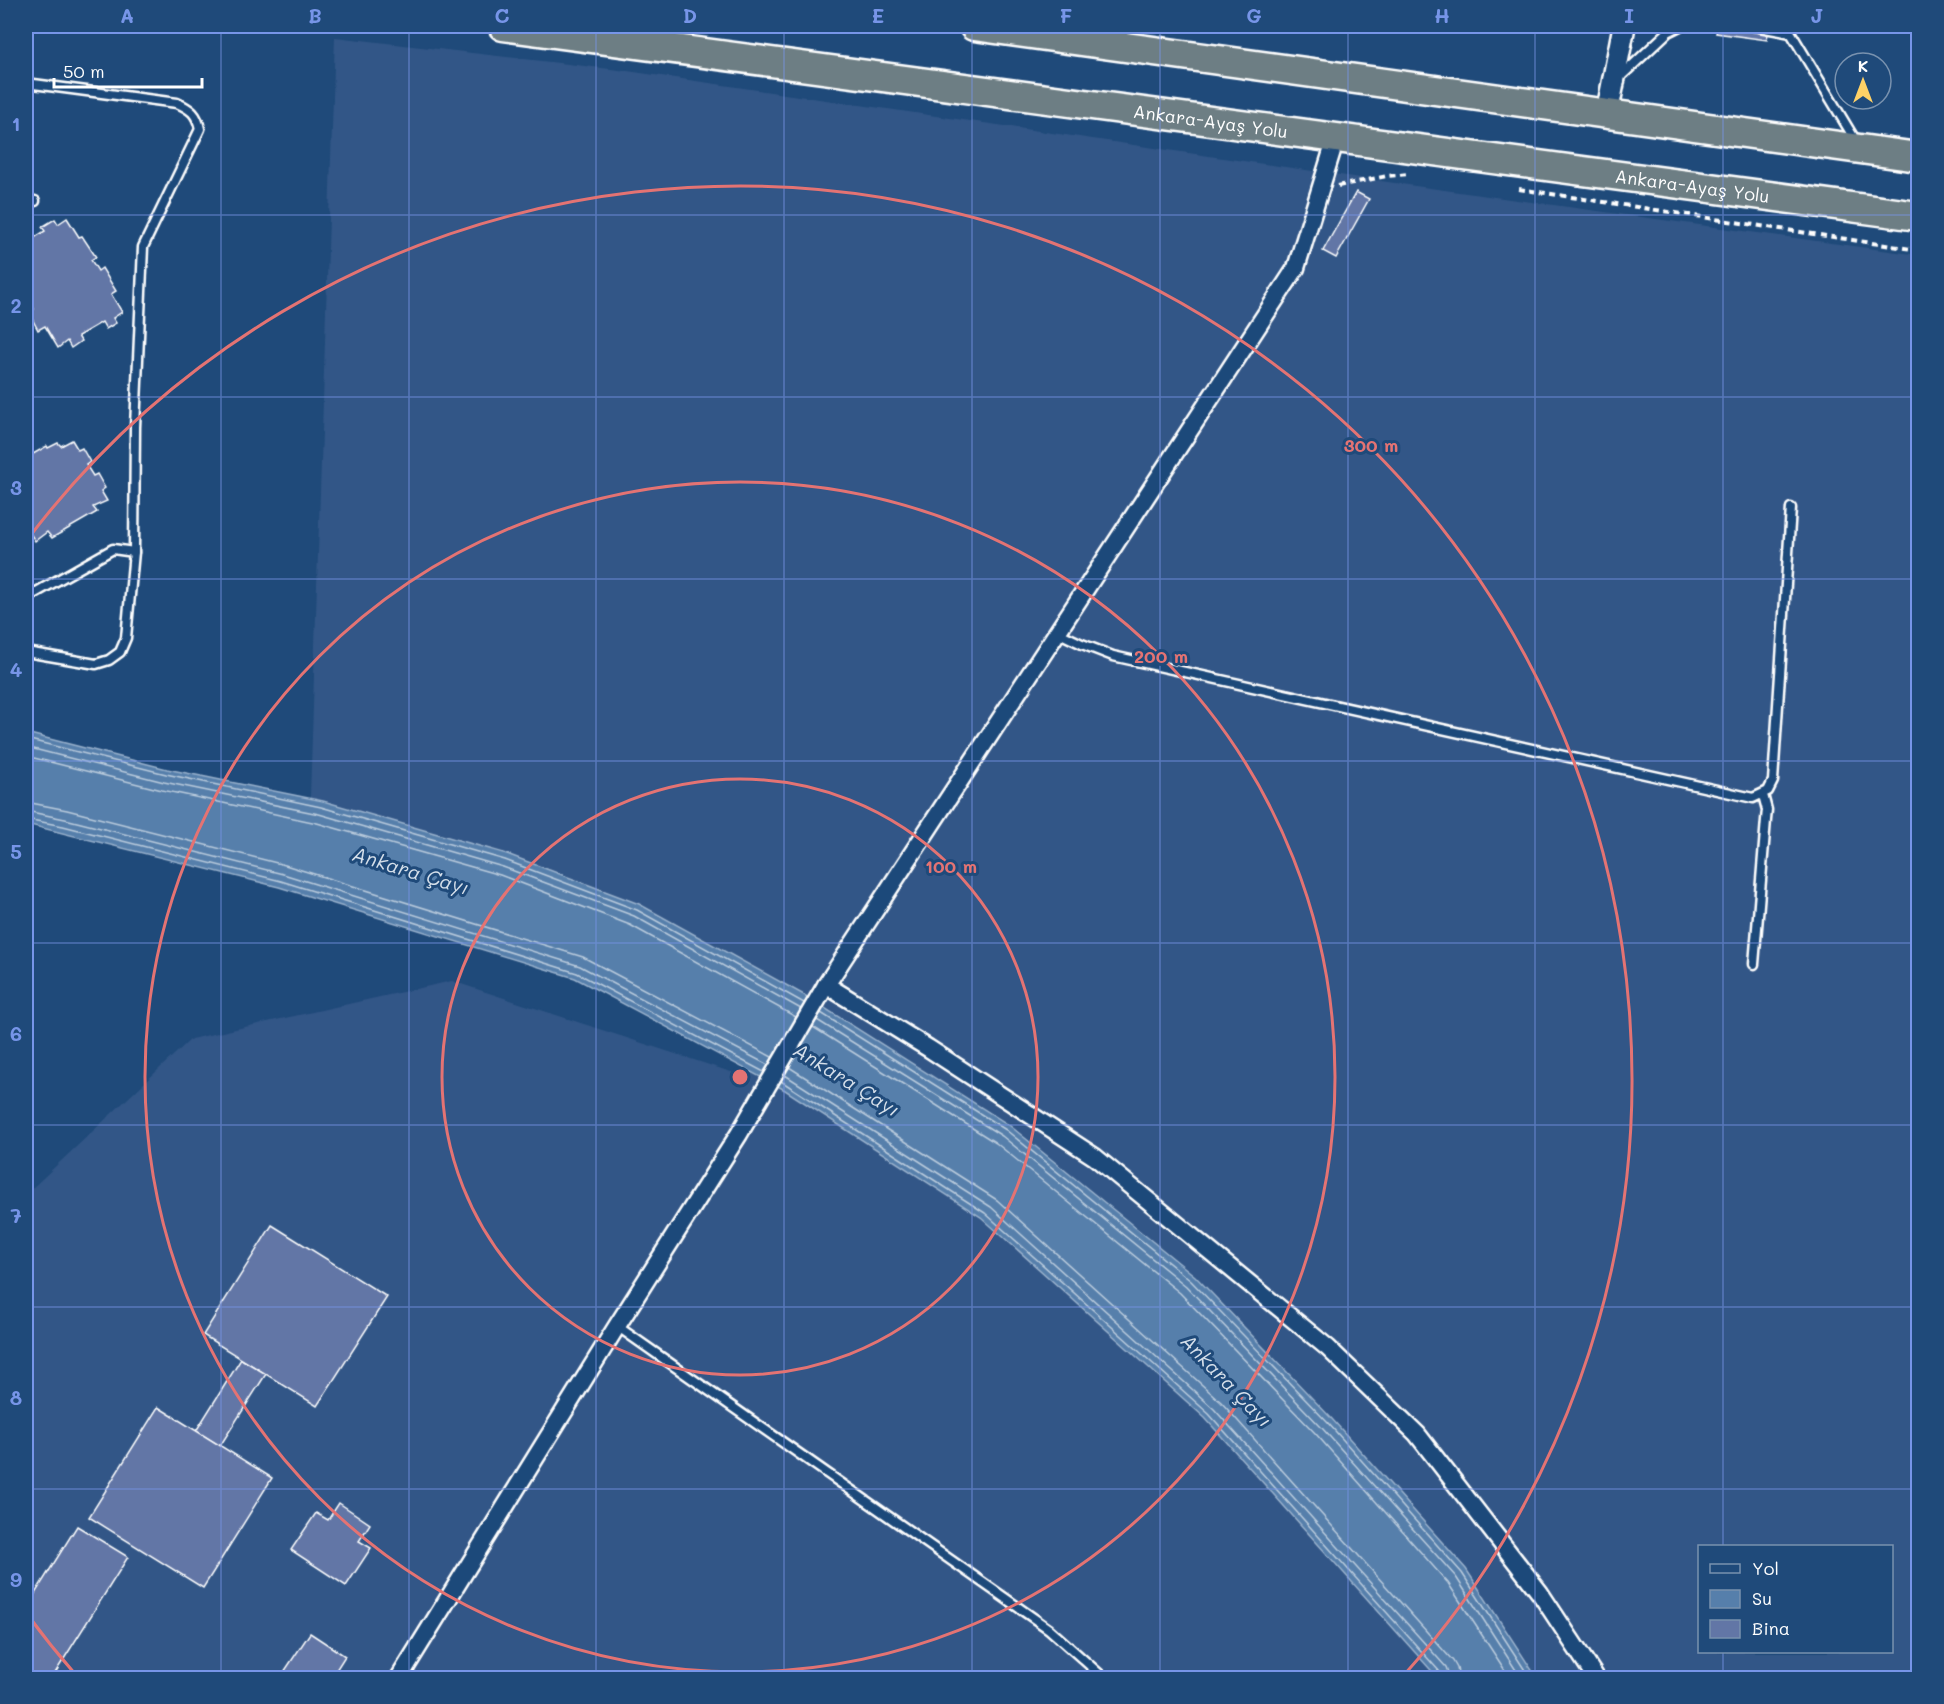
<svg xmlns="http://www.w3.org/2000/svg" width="1944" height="1704" viewBox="0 0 1944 1704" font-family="Mali,sans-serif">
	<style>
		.built { fill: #335787; fill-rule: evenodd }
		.water { fill: #567fab; stroke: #9ab2cd; stroke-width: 1.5 }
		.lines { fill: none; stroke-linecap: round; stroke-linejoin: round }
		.shore { stroke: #bcd; stroke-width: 1.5 }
		.building { fill: #6276a6; stroke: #fff; stroke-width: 1.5 }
		.service-casing { stroke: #fff; stroke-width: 13 }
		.minor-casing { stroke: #fff; stroke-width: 21 }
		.tertiary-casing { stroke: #fff; stroke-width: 26 }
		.trunk-casing { stroke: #fff; stroke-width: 33 }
		.path { stroke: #fff; stroke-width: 4; stroke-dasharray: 6 4.5; stroke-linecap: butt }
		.service { stroke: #1f4a7a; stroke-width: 8 }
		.minor { stroke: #1f4a7a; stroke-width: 16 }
		.tertiary { stroke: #1f4a7a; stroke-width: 21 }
		.trunk { stroke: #6d7e84; stroke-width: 28 }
		.grid { fill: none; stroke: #7795e8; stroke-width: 1.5; stroke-opacity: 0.55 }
		.ring { fill: none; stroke: #e47373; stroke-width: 3 }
		.labels { text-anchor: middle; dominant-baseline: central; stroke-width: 6; stroke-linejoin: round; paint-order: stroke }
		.street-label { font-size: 18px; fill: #fff; stroke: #1f4a7a }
		.water-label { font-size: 20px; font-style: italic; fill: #d5dfea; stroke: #1f4a7a }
		.centre { fill: #e47373; stroke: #1f4a7a; stroke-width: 3 }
		.ring-label { font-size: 18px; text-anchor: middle; font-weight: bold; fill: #e47373; stroke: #1f4a7a; stroke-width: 6; stroke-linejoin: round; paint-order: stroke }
		.neatline { fill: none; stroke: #7795e8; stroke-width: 2 }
		.grid-label { font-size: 20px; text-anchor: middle; font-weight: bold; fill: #7795e8 }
	</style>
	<rect width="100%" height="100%" fill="#1f4a7a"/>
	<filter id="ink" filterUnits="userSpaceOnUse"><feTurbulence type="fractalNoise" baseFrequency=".0167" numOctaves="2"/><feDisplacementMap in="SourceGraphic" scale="12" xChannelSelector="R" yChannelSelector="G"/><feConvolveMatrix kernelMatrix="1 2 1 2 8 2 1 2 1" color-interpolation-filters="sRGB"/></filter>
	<g filter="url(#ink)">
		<path class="built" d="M335,37L627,71L1415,186L1918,255V1678H26V1194L191,1039L452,981L743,1076L804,995L639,904L507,854L310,798ZM1700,1546H1892V1652H1700Z"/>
		<path class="water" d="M26,733L167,769L323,801L507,854L639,904L804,995L1009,1125L1195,1276L1332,1419L1466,1569L1537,1678H1438L1205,1418L981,1217L785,1090L575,978L279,887L26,824Z"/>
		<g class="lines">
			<g class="shore">
				<path d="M26,739L166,774L321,807L505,860L637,910L804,1003"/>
				<path d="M26,747L164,782L319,814L503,867L634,916L801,1009"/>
				<path d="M26,756L162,790L317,823L500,875L630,925L796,1017"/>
				<path d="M26,802L67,810L285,865L583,957L772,1057"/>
				<path d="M26,811L65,819L283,874L580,966L768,1065"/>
				<path d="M26,819L63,826L281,881L577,973L764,1072"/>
				<path d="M821,1013L1006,1130L1191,1281L1328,1423L1462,1573L1530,1678"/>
				<path d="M817,1020L1002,1136L1186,1286L1322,1428L1456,1577L1521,1678"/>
				<path d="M813,1027L996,1143L1180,1293L1316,1434L1448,1583L1510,1678"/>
				<path d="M789,1067L997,1200L1221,1402L1453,1661L1457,1668L1459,1678"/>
				<path d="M785,1075L991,1207L1214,1409L1446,1667L1450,1678"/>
				<path d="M781,1081L985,1213L1209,1414L1440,1672L1442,1678"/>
			</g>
		</g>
		<g class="building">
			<path d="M1718,26H1769L1767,40L1716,33Z"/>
			<path d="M1356,192L1369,199L1336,258L1323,251Z"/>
			<path d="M67,218L79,237L82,236L96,257L91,260L98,271L102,268L116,291L111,294L122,312L113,318L116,323L106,329L102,322L78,336L81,341L71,348L67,341L58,348L45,326L38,330L29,313L34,309L26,293V243L45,231L42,227L55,219L58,224Z"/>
			<path d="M72,440L78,450L82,448L90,462L86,465L93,476L97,474L105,488L101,491L107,501L93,507L97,512L52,538L47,532L35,541L29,532L26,533V458L47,446L48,448L58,443L61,446Z"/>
			<path d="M272,1225L387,1297L317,1406L203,1335Z"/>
			<path d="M241,1359L266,1374L220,1446L196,1431Z"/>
			<path d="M158,1407L272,1478L203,1588L89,1517Z"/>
			<path d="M339,1503L370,1524L359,1541L371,1548L346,1586L291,1550L316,1513L328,1520Z"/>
			<path d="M77,1526L128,1557L52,1678H26V1608Z"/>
			<path d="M310,1633L345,1656L331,1678H280Z"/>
		</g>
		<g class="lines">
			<defs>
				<g id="service">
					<path d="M1754,26L1791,33L1857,143"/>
					<path d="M1619,78L1668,32L1680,26"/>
					<path d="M26,83L177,103C191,109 197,114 200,129L143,247L135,427L134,552L126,638L120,652L109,660L96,664L26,652"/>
					<path d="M26,199L35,201"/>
					<path d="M26,598L113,549L134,552"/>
					<path d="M1057,632L1082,644L1113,656L1753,798L1768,791L1773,781L1791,508"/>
					<path d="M1754,964L1766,820L1767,810L1763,795"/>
					<path d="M617,1326L1049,1629L1104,1678"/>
				</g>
				<g id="minor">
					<path d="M826,985L928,1048L1095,1157L1328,1348L1417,1434L1540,1593L1596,1678"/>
					<path d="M399,1678L617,1326L739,1134L826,985L1296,268L1336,138"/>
				</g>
				<path id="tertiary" d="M1607,114L1624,26"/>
				<g id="trunk">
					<path id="s1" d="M503,26L1918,216"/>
					<path d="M974,26L1918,157"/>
				</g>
			</defs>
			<use href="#service" class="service-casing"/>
			<use href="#minor" class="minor-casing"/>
			<use href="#tertiary" class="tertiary-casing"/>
			<use href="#trunk" class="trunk-casing"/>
			<g class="path">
				<path d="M1338,186L1387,176L1410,174"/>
				<path d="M1519,189L1918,250"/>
			</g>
			<use href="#service" class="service"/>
			<use href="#minor" class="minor"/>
			<use href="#tertiary" class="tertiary"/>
			<use href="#trunk" class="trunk"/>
		</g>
	</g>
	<path class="grid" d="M221,26V1678M409,26V1678M596,26V1678M784,26V1678M972,26V1678M1160,26V1678M1348,26V1678M1535,26V1678M1723,26V1546M26,215H1918M26,397H1918M26,579H1918M26,761H1918M26,943H1918M26,1125H1918M26,1307H1918M26,1489H1918M1723,1652V1678"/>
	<g class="ring">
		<circle cx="740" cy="1077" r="298"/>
		<circle cx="740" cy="1077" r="595"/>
		<path d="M76 1675A893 893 0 0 1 27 1614M27 540A893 893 0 1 1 1404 1675"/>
	</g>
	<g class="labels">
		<g class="street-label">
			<text stroke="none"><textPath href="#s1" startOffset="714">Ankara-Ayaş Yolu</textPath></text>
			<text stroke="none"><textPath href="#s1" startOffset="1200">Ankara-Ayaş Yolu</textPath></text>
		</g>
		<g class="water-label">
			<text transform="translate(411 870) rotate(17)">Ankara Çayı</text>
			<text transform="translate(847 1079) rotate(32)">Ankara Çayı</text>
			<text transform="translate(1227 1380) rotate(46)">Ankara Çayı</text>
		</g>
	</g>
	<circle cx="740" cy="1077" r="9" class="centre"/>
	<g class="ring-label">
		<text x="1371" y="452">300 m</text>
		<text x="1161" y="663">200 m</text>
		<text x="951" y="873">100 m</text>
	</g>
	<rect width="1944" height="1704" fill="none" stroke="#1f4a7a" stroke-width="66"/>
	<rect x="1698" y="1545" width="195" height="108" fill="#1f4a7a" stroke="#7992af" stroke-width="1.5"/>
	<rect x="1710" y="1564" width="30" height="9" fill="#1f4a7a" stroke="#7992af" stroke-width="1.5"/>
	<text x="1752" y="1575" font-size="18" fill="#ffffff">Yol</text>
	<rect x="1710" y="1590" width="30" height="18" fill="#567fab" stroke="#7992af" stroke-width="1.5"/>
	<text x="1752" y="1605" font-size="18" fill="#ffffff">Su</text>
	<rect x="1710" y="1620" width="30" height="18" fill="#6276a6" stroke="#7992af" stroke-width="1.5"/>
	<text x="1752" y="1635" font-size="18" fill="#ffffff">Bina</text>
	<g transform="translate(1863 81)"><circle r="28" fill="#1f4a7a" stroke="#7992af" stroke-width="1.5"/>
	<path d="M0-4.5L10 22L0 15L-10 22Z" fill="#ffd166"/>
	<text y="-9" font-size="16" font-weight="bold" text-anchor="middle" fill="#ffffff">K</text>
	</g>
	<path d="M54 78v9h148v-9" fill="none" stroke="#ffffff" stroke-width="3"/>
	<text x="63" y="78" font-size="18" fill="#ffffff" stroke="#1f4a7a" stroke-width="4.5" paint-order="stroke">50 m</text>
	<rect x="33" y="33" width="1878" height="1638" class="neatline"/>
	<g class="grid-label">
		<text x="127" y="23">A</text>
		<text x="315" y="23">B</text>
		<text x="502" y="23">C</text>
		<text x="690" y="23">D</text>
		<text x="878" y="23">E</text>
		<text x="1066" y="23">F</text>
		<text x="1254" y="23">G</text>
		<text x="1442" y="23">H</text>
		<text x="1629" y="23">I</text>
		<text x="1817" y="23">J</text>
		<text x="16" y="131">1</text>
		<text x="16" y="313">2</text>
		<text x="16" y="495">3</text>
		<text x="16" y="677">4</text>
		<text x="16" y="859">5</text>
		<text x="16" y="1041">6</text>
		<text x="16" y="1223">7</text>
		<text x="16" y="1405">8</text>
		<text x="16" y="1587">9</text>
	</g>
</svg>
